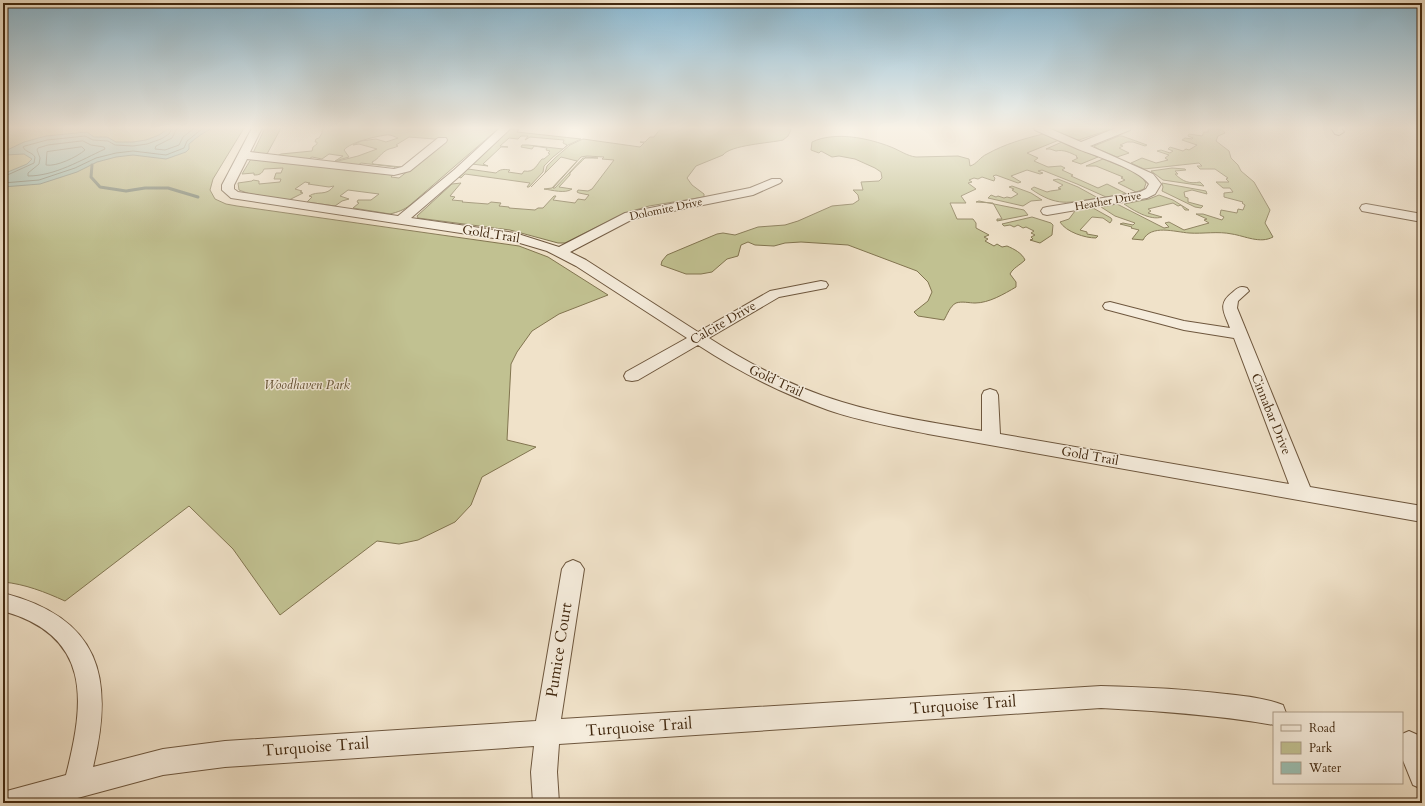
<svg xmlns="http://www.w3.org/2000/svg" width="1425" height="806" viewBox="0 0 1425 806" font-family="Cardo,serif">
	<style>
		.green { fill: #c1c191; stroke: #827550 }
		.water { fill: #9bbeb1; stroke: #778271 }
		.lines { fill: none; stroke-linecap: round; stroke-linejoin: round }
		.shore { stroke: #6e7460; stroke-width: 1 }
		.stream { stroke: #778271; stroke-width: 3 }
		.minor-casing { stroke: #6e573e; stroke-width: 2 }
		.minor { fill: #f5ecdc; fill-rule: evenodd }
		.labels { text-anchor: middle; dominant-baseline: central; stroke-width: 3; stroke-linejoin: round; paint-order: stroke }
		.far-street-label { font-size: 11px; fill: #422910; stroke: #f5ecdc }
		.street-label { font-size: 13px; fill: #422910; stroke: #f5ecdc }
		.park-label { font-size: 13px; font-style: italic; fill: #624f30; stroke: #f5ecdc }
		.near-street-label { font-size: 16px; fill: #422910; stroke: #f5ecdc }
	</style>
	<rect width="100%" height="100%" fill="#f0e2c9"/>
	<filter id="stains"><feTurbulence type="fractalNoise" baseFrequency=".005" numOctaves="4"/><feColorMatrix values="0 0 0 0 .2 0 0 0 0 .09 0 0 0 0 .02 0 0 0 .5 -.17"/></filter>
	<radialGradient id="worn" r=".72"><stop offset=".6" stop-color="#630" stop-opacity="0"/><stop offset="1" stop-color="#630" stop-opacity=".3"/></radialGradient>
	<g class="green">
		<path d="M3,128H244L213,179L210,190L215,199L226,204L237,206L519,246L548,257L608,295L559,314L532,331L517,352L511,364L507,440L536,447L482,477L471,505L455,522L418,540L399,544L377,541L280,615L233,549L189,506L65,601C45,592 25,584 3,582Z"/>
		<path d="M265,128H281L267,154L253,153Z"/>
		<path d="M322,128H499L410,205C404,210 398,212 390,214L353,208L359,203L357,202L358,200H371L379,194L348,190L340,196L349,199L342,201L335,206L307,202L312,197L309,196C318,190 326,197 334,186L329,187L308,184L310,183L305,182L295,189L302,191L300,192L303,193L289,200L250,194L239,190L238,183L252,181L253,180L259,181V184L280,182L281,179H274L276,173H281L283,168L264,169C262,174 259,175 254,175V173L242,174L251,159L393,175L391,177L399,178L447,140L409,137L396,145L398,146C394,148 392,148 389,149C381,152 379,159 372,162L373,164L401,167L394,169L395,167L361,163L358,165L334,162L358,156L377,149L359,144L353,145L361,141L376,139L386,142L398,138C395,137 390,134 386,135C378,136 350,142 344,150L349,157L335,161L343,156L329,154L322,159L312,157L307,160L277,156L281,154L312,151L313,147L317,144V142H315L316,139L319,138L322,133Z"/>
		<path d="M661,128H790L791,130L788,136L783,140C770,143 730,145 723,155L696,166L687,178L692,185L704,194V197L649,206L625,213L565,243H558L510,230L418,218L417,216L452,184L461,183L450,196L455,197L452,200L463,201L462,202L488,204L491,202L501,203L499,206L509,207V208L535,210L538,208H543L554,196H556L553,200L575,203L578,199L585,200L589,195L579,193L577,192L578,190L588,191L592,189L614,160L602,159L604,157L587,156L581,157L553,188H555L583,158H598L586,157C582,161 574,168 570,173V175L559,187L572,189C565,194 552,190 544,189L552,188L577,161L561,157L531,187L545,173L547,166L555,158L570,145L583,139L640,147L644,143L640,142H645L650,137H654Z"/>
		<path d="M1046,128H1114L1079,140L1072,139Z"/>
		<path d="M1208,128H1221L1225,133L1218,136L1216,141L1229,151L1231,158L1238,165L1241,171L1254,182L1270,210L1265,223L1273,237C1260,244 1245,236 1232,234C1218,231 1203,234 1189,233C1175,232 1151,224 1143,240L1132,239L1139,230L1131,228L1132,227L1120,224L1123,223L1133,225L1135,223L1115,216L1101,207L1117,204L1164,228L1169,227L1165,223L1169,222L1184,230L1209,223L1204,220L1207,219L1196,214H1203L1222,220L1224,217L1220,215L1221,210L1237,213L1238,209L1243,210L1245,205L1242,203L1243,202L1224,197V193L1233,192L1230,188H1223L1216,182H1229L1226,179L1228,178L1215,169H1200L1197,166H1202L1199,163L1144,169L1131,163L1142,158L1156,163L1168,160L1165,158L1169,155L1157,151L1161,150L1170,153L1173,151L1168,149L1170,147L1183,151L1186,149L1189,150L1197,145L1182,140L1185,138L1192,139L1193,138L1188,136L1189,134L1202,136L1204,132H1208Z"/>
		<path d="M510,129H519L517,132L581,139L568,145L553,157L544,166L543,172L529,187H527L530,183L465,174L461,178L458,177L464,170L468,169L496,173C500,169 504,169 510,170L508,172L522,174L524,171C535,173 537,164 542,159H544L550,154L548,153L550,151L546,150L547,148L534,146L532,149L521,147L522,145H528L563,149L567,145L563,143L564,140L530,137L525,140L528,136H521L518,139L509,138L500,146L508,147H501L483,164L488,166L472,164Z"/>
		<path d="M1043,134L1059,140L1027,153L1038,158L1034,161L1048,167L1061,166L1065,168L1062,170L1073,175L1071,176L1098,188L1107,184L1127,194L1106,197L1077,184L1042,170L1038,171L1043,173L1040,174L1027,170L1011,176L1021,182L1018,183L996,175L993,176L995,178L994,181L982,177L978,179L974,178L969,180L972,182L968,183L976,189L961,196L966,203H950L957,219H973L976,223V228L989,235L984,237L988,239L985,241L994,246L997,244L1002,247L1007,246C1014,249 1022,253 1025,260C1020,265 1013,268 1010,274L1016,282V287C1004,294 989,303 975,303C969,303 962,301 956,303C950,306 947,315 944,320L918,316L914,312L928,301L932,292L928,282L917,271L848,245L801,242L785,243L774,246L755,245L748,242L741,245L738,256L727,259L712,272L701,274H686L661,265L662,261L667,255L717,234L723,233L735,235L758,227L785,225L798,221L832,206L853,204L859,200L858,195L853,190H863L861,182L879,181L882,178L881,172L875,168L855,159L839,156L832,157L821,151L819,153L811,150L812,142C835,131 868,138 891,147C899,150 907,156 916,157L958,156L969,159L970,166C977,164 980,157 987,154C1005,144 1023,139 1043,134Z"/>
		<path d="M1119,136H1122L1147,145L1145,146L1133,142H1127L1120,145L1123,146L1119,148L1129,153L1117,157L1098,149L1094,146Z"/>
		<path d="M1062,142L1098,157L1081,164L1072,161L1078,158L1076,157L1077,156C1071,153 1063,149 1056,151L1050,149H1046Z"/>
		<path d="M1103,159L1133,171L1141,176L1146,183L1144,189L1136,192L1118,183L1125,180L1121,178L1123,177L1096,166H1086Z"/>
		<path d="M1172,168L1185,169L1186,170L1175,171L1178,174H1175C1183,182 1190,184 1200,182L1204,186L1163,180L1151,171Z"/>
		<path d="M1058,179L1078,187L1098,198C1068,203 1057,207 1031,189L1034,187L1047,192C1052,190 1056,191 1061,189L1058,188L1063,185L1053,180Z"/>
		<path d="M1162,183L1206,191L1207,194L1192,190L1184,192L1185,197L1188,198V202L1203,206L1201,208L1195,207L1162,191L1163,187Z"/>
		<path d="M1012,186L1031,193L1042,200L1031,201L1023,206L988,198L991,195L996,197L998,196L1004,198L1007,197L1011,198L1018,194L1012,190L1014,189L1009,187Z"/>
		<path d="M1159,195L1173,200L1189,210H1185L1181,205L1178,206L1173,203L1148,209L1151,211L1148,213L1162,217C1150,221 1133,210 1124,204L1149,199Z"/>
		<path d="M979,201L1024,210L1028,215L997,221V219H1002L993,203L976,202Z"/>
		<path d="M1093,208L1111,218L1112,220L1110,223L1103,218L1092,217L1080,230L1087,232V234L1098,236L1096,238C1085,238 1066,232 1060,222L1069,219L1075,211Z"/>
		<path d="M1032,217L1051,223L1053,225L1052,235L1040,243L1030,240L1033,239L1031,237L1035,235L1031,233L1034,231L1026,227L1023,228L1018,225L1014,227L1010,225L1004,226L1002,224Z"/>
	</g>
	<path class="water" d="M169,128H213C204,132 197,137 189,144V149L186,152L166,159L133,155L116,157L97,162L77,172L40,184L3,187V174L27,164L32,159L24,154L5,155H3V152L24,142L46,136L87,132L94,137H107L116,142H133L146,140L159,135Z"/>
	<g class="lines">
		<g class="shore">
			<path d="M177,128L172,138L156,146L155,149L165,150L179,145L183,137L194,128"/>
			<path d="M83,141L91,145L104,147L105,149C81,160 55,176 28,176V173L39,164L40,158L37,150L38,148L48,145Z"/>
			<path d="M82,147L85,150C77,157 56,167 46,165L47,152Z"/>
			<path d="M3,177L34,163L35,157C32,152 25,152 23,147L25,146L47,140L85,136L93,140L108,141L115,145L133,146L147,144L161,139L169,134L172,128"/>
			<path d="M3,183L39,180L75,168L96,158L116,153L133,151L166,155L184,148L187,141L203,128"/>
		</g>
		<path class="stream" d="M92,165L91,177L100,187L126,191L145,188H168L198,197"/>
		<defs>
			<g id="minor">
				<path d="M252,128H262L250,152L394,169L402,167L438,138H446L447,140L446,142L410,171L394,175L247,159L234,185V189L238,192L398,216L454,170L500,128H511L462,174L411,218L515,233L559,247L625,213L750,188L772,179H780L782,181L780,183L753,195L633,219L570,252L586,260L698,332L770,291L821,281L826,282L828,285L826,288L779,297L709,338C751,365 795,388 842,402C888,416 935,423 982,431V395L984,391L990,389L996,391L998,395L1000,434L1289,484L1234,338L1184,330L1105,309L1103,306L1105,303L1110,302L1184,321L1230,328C1224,312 1217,304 1233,292C1238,287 1241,286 1247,288L1249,291L1238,301L1237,308L1310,487L1422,506V522L928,434C894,427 860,421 828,410C781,393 739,372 698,345L638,380L632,381L626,380L624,376L626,372L687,338L576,266L547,251L513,241L231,198L222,190V185Z"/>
				<path d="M1034,128H1048L1081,142L1116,128H1131L1130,130L1090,146L1153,174L1161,184L1155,194L1147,198L1047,215L1043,214L1041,211L1043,208L1047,207L1140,192L1146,189L1149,184C1138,169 1096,156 1078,149C1064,143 1049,136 1035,130Z"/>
				<path d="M1331,128H1341L1344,132L1339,135L1335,134Z"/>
				<path d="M1366,204L1422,214V222L1362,211L1360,208L1362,205Z"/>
				<path d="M573,560L580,563L584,569L561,719L1101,686C1143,687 1184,689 1226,694C1245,696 1265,698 1283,705L1286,713H1274V725C1217,715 1159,711 1101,708L559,744L557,772L559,803H533L531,772L534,746L225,767L163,775L59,803H3V792L66,775C85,701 92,636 3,611V593C100,618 115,677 93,767L163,749L225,741L536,721L562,569L566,563Z"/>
				<path d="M1409,731L1418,735L1422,745V789L1413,785L1402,758V734Z"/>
			</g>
		</defs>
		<use href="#minor" class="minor-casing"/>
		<use href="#minor" class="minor"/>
	</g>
	<linearGradient id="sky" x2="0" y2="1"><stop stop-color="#89b8d2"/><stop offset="0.53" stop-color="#f8f2e7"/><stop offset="1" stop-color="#f8f2e7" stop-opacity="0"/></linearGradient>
	<rect width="1425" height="241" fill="url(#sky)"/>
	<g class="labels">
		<g class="far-street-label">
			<text transform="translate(1108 201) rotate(-10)">Heather Drive</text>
			<text transform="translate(666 209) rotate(-12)">Dolomite Drive</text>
		</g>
		<g class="street-label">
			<text transform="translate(491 234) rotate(9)">Gold Trail</text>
			<text transform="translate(723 323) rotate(-30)">Calcite Drive</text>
			<text transform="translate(776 381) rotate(25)">Gold Trail</text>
			<text transform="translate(1271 414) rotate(68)">Cinnabar Drive</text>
			<text transform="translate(1090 456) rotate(10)">Gold Trail</text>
		</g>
		<g class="park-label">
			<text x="307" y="385">Woodhaven Park</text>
		</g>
		<g class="near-street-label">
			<text transform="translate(559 650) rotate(-81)">Pumice Court</text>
			<text transform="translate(963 705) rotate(-4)">Turquoise Trail</text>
			<text transform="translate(639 727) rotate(-4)">Turquoise Trail</text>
			<text transform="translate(316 747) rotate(-4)">Turquoise Trail</text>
		</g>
	</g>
	<rect width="1425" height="806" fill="none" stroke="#f0e2c9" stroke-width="16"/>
	<rect x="4" y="4" width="1417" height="798" fill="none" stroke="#422910" stroke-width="2"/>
	<rect x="8" y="8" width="1409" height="790" fill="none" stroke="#422910"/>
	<rect x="1273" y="712" width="130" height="72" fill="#f5ecdc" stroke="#ad9e8a"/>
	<rect x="1281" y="725" width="20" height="6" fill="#f5ecdc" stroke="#ad9e8a"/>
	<text x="1309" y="732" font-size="12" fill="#422910">Road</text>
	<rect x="1281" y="742" width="20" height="12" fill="#c1c191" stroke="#ad9e8a"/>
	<text x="1309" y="752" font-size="12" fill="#422910">Park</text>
	<rect x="1281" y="762" width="20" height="12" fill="#9bbeb1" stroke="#ad9e8a"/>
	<text x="1309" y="772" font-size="12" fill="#422910">Water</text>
	<rect width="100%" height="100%" filter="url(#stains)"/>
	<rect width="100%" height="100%" fill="url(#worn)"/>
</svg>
